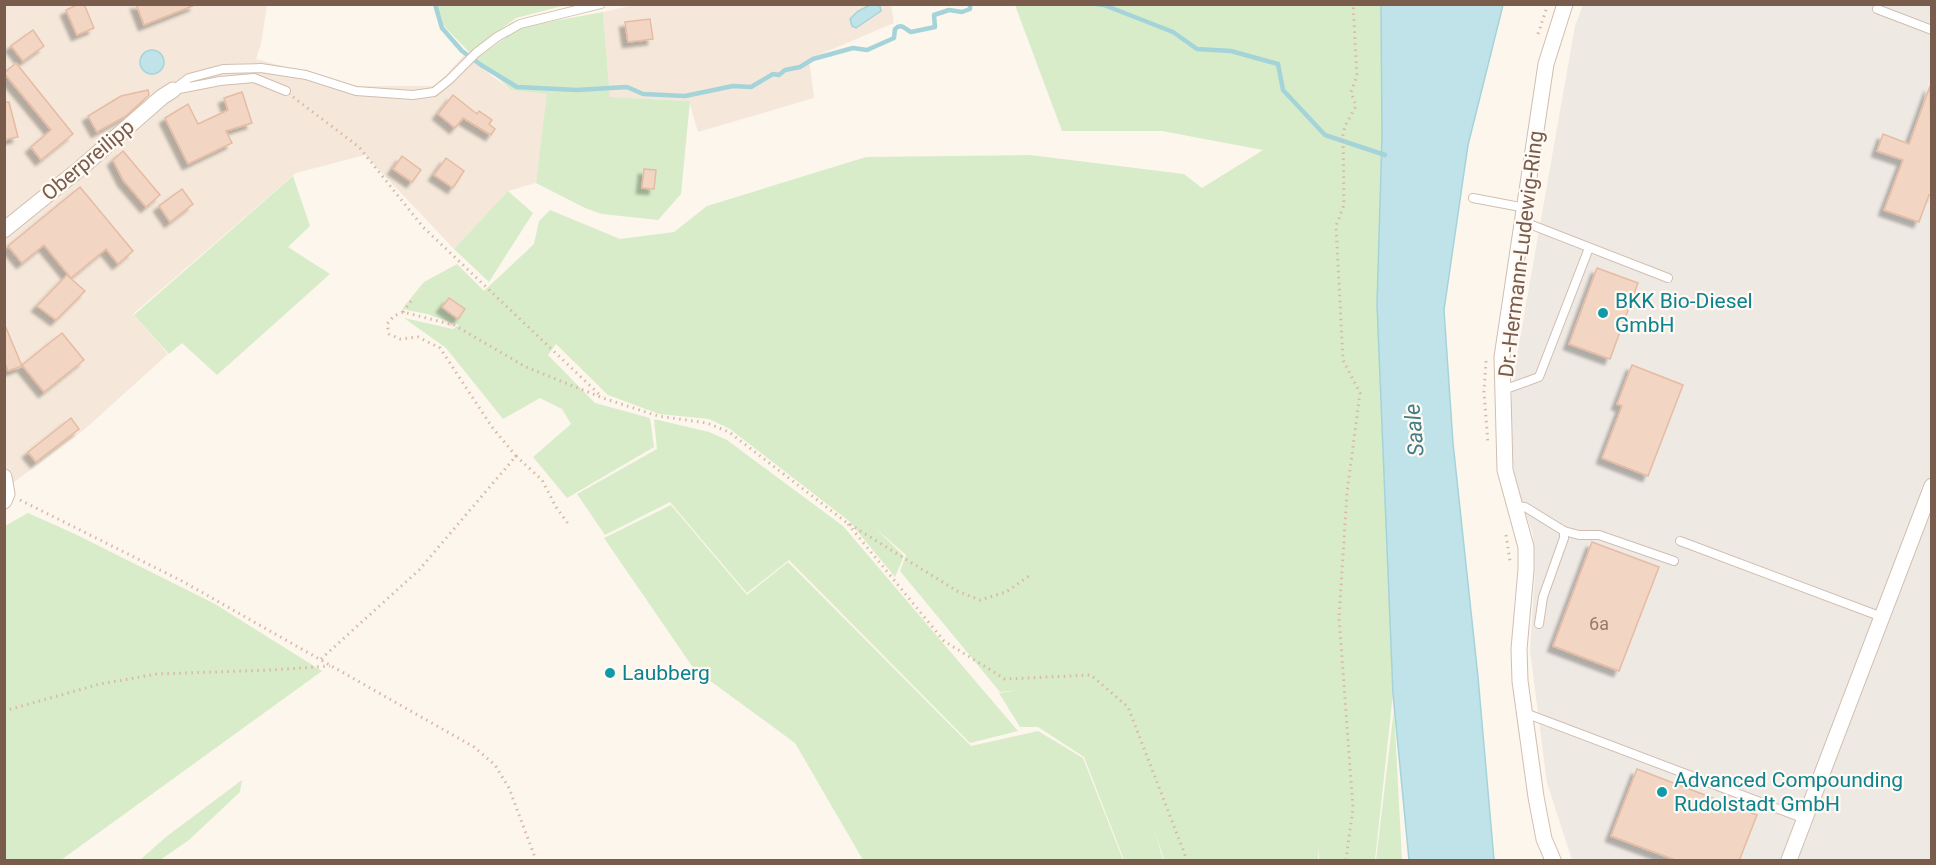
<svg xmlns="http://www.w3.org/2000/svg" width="1936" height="865" viewBox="0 0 1936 865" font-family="Roboto,sans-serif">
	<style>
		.residential { fill: #f5e8da }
		.industrial { fill: #efe9e4 }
		.green { fill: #d8ecc9 }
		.water { fill: #bfe3e8; stroke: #a5d3da; stroke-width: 1.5 }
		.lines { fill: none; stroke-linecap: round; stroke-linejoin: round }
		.stream { stroke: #a5d3da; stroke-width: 4.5 }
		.building { fill: #f3d5c3; stroke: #e6bba3; stroke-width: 1.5; filter: url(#shadow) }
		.service-casing { stroke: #d1beb0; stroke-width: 10 }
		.minor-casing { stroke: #d1beb0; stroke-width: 17 }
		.path { stroke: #d9b8a5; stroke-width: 3; stroke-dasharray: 1.5 4.5; stroke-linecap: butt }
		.service { stroke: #fff; stroke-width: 8 }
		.minor { stroke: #fff; stroke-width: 15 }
		.culture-dot { fill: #0f9aa8; stroke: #fffaf3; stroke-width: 2 }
		.labels { text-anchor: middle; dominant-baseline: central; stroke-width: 4.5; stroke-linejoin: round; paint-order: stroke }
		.number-label { font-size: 18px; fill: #987a6a }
		.street-label { font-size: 21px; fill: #7a5c4d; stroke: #fffaf3 }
		.culture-label { font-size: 21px; fill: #0d838f; stroke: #fffaf3; text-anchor: start }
		.water-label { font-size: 22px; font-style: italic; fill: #437c86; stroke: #fffaf3 }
	</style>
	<defs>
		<filter id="shadow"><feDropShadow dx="-5.5" dy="5.5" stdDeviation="1.5" flood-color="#0004"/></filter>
	</defs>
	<rect width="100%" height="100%" fill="#fdf6ec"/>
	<g class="residential">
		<path d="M638,4H891L894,23L809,59L814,98L698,132L689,101L610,97L603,12Z"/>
		<path d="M5,5H267L261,44L256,59L357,86H436L464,55L511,90L548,94L536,183L508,191L454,249L365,155L296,173L133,314L168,354L85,429L5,489Z"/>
	</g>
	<path class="industrial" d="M1583,5H1931V860H1572L1547,783L1530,651L1535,570L1533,535L1517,487L1511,452L1510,413L1515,367L1575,26Z"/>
	<g class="green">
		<path d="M437,5V4L566,5L516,18L470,53L444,26Z"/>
		<path d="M1015,5H1381L1382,137L1377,304L1393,694L1375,860H1319L1318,847V860H1164L1154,829L1163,860H1124L1084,757L1038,727H1020L999,693L1020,690L1000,692L900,571L906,555L874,527L904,556L895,577L849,521L730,429L709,419L659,414L608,395L556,344L548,355L595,403L650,418L654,447L567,498L533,457L571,424L562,409L540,398L503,419L446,348L404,318L453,329L459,325L427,314L402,309L424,282L457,264L484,291L534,244L539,221L550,210L620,239L674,232L707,206L866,157L1030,155L1184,174L1202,188L1263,150L1162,131H1062Z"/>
		<path d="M603,12L610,97L690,101L681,194L658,220L602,214L585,208L536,183L547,94L511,90L476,59L521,27Z"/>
		<path d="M293,176L310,226L288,247L330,274L217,375L182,343L169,354L134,315Z"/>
		<path d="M508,191L533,213L489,282L454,249Z"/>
		<path d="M654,419L709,432L727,440L843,526L1018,731L970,743L789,560L747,593L670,502L605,535L577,494L657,449Z"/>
		<path d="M671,505L747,595L788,562L971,746L1038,731L1083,758L1123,860H863L795,743L694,669L604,538Z"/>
		<path d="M28,513L75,534L215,604L322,671L61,860H5V526Z"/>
		<path d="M1394,709L1402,860H1376Z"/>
		<path d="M242,780L240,792L189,840L160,860H140L166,837Z"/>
	</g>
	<g class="water">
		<path d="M872,4L880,6L881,11L856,28L852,26L850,19L858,11Z"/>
		<path d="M1381,5H1503L1468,145L1444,310L1453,443L1478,677L1494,860H1409L1393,694L1377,304L1382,137Z"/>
		<circle cx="152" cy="62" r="12"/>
	</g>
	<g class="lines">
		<g class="stream">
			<path d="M435,4L442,28L462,51L481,65L517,87L577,90L627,87L643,94L685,96L733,86L751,87L773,74L779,75L785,70L800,67L813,59L853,48L867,50L894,38L895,29C901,23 904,28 911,32L935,27L934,15L949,10L962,12L970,9V4"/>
			<path d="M1097,4L1104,5L1173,32L1197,49L1231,51L1278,64L1283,90L1325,135L1385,155"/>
		</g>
	</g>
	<g class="building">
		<path d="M79,4H84L94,28L77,35L66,10Z"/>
		<path d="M136,4H195V5L144,25Z"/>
		<path d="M650,19L653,39L628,42L625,22Z"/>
		<path d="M33,30L44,46L23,61L11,46Z"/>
		<path d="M16,63L73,134L41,160L31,147L51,130L4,73Z"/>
		<path d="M1930,86L1932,196L1929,195L1919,222L1884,210L1903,160L1877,151L1883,134L1909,144Z"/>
		<path d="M148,90L149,95L126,116L97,132L88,116L121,96Z"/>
		<path d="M242,92L252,123L226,131L232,143L188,164L165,118L188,104L198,124L228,110L224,98Z"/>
		<path d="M453,95L477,114L479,111L492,120L489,124L495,129L491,135L463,118L455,128L438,114Z"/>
		<path d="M4,102H9L18,137L4,140Z"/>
		<path d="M123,151L160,195L146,207L123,180L113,160Z"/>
		<path d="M402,156L421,170L412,182L393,169Z"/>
		<path d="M446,158L464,171L453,188L434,175Z"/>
		<path d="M644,169L656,170L654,189L642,188Z"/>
		<path d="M80,187L133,251L118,264L106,249L71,278L44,245L22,263L8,246Z"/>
		<path d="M182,189L193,204L170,222L159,206Z"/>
		<path d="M1597,268L1638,283L1610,359L1569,344Z"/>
		<path d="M67,275L85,291L56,320L37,306Z"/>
		<path d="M449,298L465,309L458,319L442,307Z"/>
		<path d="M4,323L22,366L8,371L4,360Z"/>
		<path d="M62,333L84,360L44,392L22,365Z"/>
		<path d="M1632,365L1683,385L1648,476L1602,458L1622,406L1617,404Z"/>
		<path d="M71,418L79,429L36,462L28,452Z"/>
		<path d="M1592,542L1659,567L1619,671L1553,646Z"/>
		<path d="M1637,769L1757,815L1739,861H1678L1611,836Z"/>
	</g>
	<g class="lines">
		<defs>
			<g id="service">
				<path d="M1877,9L1932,30"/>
				<path d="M173,90L189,78L223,69L261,68L306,75L356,91L413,95L434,92L449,80L476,53L497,37L520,24L601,4"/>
				<path d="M174,90L220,81L254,78L286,91"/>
				<path d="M1473,198L1526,208"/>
				<path d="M1524,222L1668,278"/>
				<path d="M1503,390L1539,377L1589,248"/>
				<path d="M1515,506L1525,507L1564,531L1579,535H1599L1674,561"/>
				<path d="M1680,541L1882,617"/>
				<path d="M1539,624L1543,597L1564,538V531"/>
				<path d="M1525,713L1805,819"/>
			</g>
			<g id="minor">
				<path d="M4,230L82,167L162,97L173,90"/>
				<path d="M4,477L7,494L4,501"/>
				<path d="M1553,860L1544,839L1536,797L1520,681L1519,649L1526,570V547L1505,470L1502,357L1546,64L1565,4"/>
				<path d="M1789,860L1932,486"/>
			</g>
		</defs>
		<use href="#service" class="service-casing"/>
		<use href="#minor" class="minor-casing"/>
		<g class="path">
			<path d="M1538,34L1548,4"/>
			<path d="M293,97L359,147L423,227L602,397"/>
			<path d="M403,312L412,300"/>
			<path d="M1486,361L1484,392L1488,444"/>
			<path d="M516,456L542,480L556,507L569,525"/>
			<path d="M20,500L182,581L474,747L495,765L509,788L536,860"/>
			<path d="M848,524L944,641L1005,679L1091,675L1128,707L1187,860"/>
			<path d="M1506,535L1510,561"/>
			<path d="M321,659L419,570L516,456L492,427L440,348L418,337L400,339L389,334L387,324L394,316L403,312L454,325L526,367L603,398L658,416L707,423L729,432L846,522L957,591L980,600L1006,592L1029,576"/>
			<path d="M4,711L100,684L157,674L271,670L330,666"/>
			<path d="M1346,860L1353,808L1339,617L1347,493L1360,393L1343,360L1336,226L1344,205L1343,135L1345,126L1356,106L1351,92L1357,76L1353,4"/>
		</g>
		<use href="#service" class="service"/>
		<use href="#minor" class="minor"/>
	</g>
	<g class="culture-dot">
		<circle cx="1603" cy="313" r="6"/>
		<circle cx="610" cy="673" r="6"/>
		<circle cx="1662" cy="792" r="6"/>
	</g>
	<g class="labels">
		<g class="number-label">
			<text x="1599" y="623">6a</text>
		</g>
		<g class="street-label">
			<text transform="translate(88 160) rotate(-40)">Oberpreilipp</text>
			<text transform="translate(1521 254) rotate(-83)">Dr.-Hermann-Ludewig-Ring</text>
		</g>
		<g class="culture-label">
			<text x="1615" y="301">BKK Bio-Diesel<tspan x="1615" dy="24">GmbH</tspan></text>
			<text x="622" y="673">Laubberg</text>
			<text x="1674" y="780">Advanced Compounding<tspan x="1674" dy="24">Rudolstadt GmbH</tspan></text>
		</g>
		<g class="water-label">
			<text transform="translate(1414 430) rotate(-95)">Saale</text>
		</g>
	</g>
	<rect width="1936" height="865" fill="none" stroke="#7a5c4d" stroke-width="12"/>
</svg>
